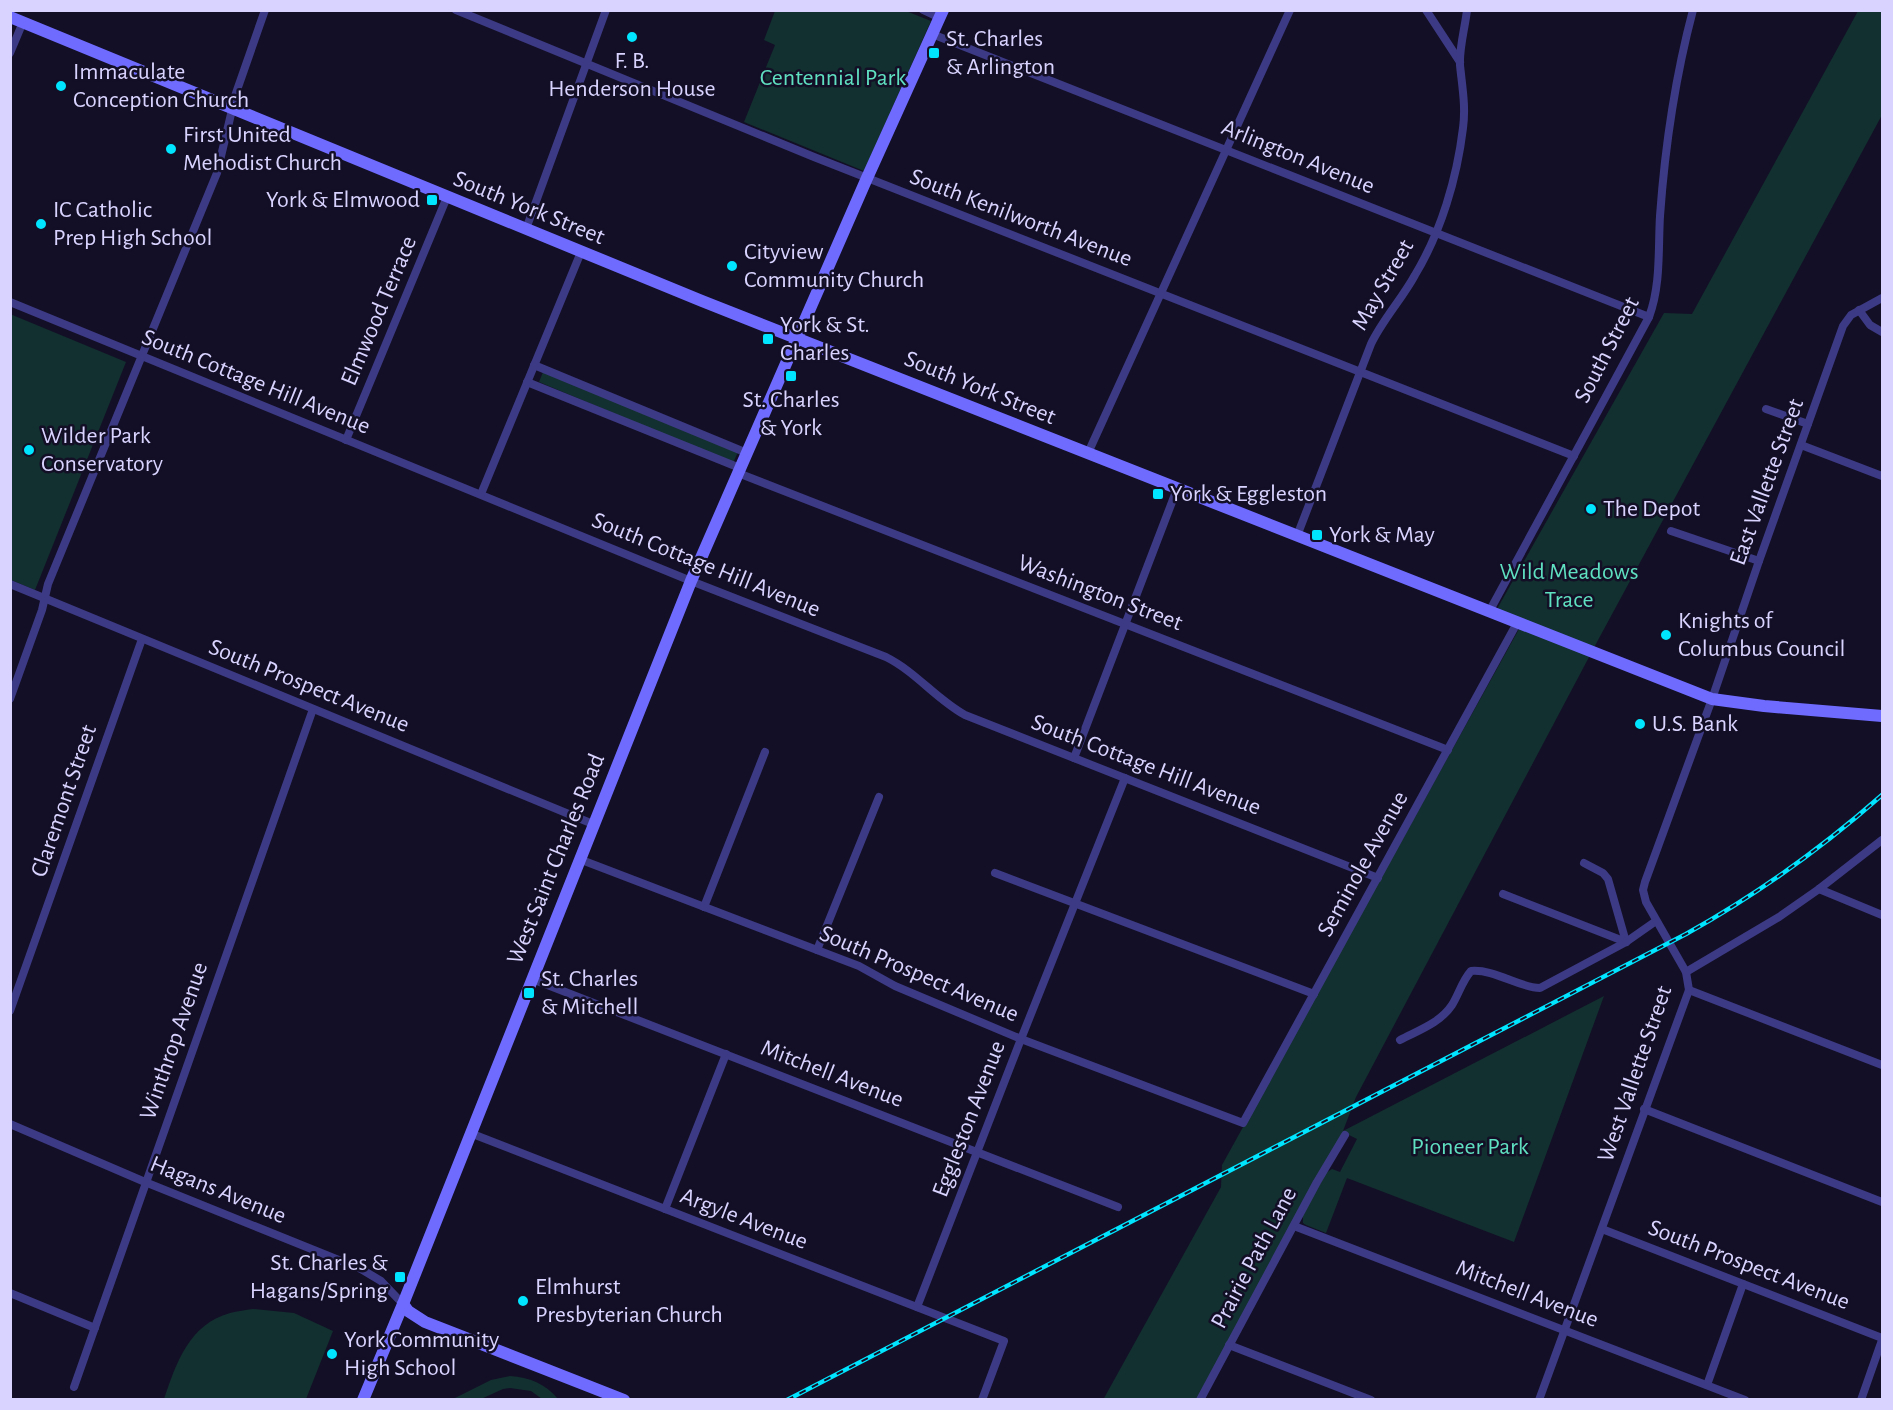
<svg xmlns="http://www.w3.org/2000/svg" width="1893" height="1410" viewBox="0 0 1893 1410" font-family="'Alegreya Sans',sans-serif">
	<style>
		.green { fill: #12302f }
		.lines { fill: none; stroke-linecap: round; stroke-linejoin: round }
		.street { stroke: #3d3a85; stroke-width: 8 }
		.secondary { stroke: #6f6bff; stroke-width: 12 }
		.rail-casing { stroke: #00e5ff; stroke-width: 4.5 }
		.rail { stroke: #130f26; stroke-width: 2; stroke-dasharray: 7; stroke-linecap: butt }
		.poi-dot { fill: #00e5ff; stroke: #130f26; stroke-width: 2 }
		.labels { text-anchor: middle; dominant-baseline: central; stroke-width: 5; stroke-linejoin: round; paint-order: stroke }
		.poi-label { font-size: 24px; fill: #d9d4ff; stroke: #130f26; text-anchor: start }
		.park-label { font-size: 24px; fill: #5fe0c0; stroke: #130f26 }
		.street-label { font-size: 24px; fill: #d9d4ff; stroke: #130f26 }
	</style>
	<rect width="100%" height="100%" fill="#130f26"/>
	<g class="green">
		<path d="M775,11H906L931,21L864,171L744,122L775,45L764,40Z"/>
		<path d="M1858,11H1882V115L1597,642L1356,1097L1343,1131L1604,996L1514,1242L1347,1178L1326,1233L1306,1225L1303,1223V1215L1326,1173L1332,1169L1340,1172L1357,1139L1343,1132L1204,1399L1103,1400L1221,1187L1222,1165L1524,620L1497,609L1664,313L1692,314Z"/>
		<path d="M10,314L126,362L35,590L11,580Z"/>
		<path d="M543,372L738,452L733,463L539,382Z"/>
		<path d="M253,1309L294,1313L333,1331L306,1399H164C176,1364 189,1324 230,1313C237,1311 246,1310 253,1309Z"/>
		<path d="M510,1376C529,1377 546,1384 558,1399H542L531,1391L510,1388L503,1389L481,1399H453L491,1380Z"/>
	</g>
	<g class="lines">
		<g class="street">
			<path d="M456,10L814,157L1574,456"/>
			<path d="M923,10L940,18"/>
			<path d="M1426,10L1460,62"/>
			<path d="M932,34L1649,317"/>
			<path d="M10,53L23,22"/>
			<path d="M526,229L606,10"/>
			<path d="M10,302L691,581L886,657C916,672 936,699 965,715L1378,878"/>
			<path d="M1859,310L1870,325L1882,332"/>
			<path d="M534,365L747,453"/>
			<path d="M527,382L740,468"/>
			<path d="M1766,409L1808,424"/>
			<path d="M346,440L447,197"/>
			<path d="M1801,445L1882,476"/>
			<path d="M1088,453L1290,10"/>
			<path d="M738,473L1448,750"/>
			<path d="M481,494L581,252"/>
			<path d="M1671,531L1759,561"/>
			<path d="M1297,536L1371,344C1383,319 1402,299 1415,275C1441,232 1457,178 1463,128C1466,106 1462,86 1460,65C1459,48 1465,28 1467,10"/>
			<path d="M10,584L593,824"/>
			<path d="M1489,612L1649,317C1661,285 1658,250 1660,216C1665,146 1675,78 1693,10"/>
			<path d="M10,699L42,610L48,584L217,173L236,93L265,10"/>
			<path d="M1074,758L1177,489"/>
			<path d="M579,859L859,966L895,986L1021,1039L1243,1123L1517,623"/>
			<path d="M1584,863L1603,873L1608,879L1626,942"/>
			<path d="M995,873L1314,994"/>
			<path d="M1819,889L1882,915"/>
			<path d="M1503,894L1626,942"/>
			<path d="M704,907L765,752"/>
			<path d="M817,950L879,797"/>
			<path d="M1686,972L1779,917L1819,889L1882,840"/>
			<path d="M532,979L1118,1207"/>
			<path d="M1689,990L1882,1065"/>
			<path d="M10,1011L142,639"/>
			<path d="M1400,1040C1419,1030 1440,1023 1452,1005C1459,994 1462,981 1471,971C1495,969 1517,987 1540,988L1626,942L1656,921"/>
			<path d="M1644,1109L1882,1202"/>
			<path d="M10,1124L145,1182L361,1269L381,1281L403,1304"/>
			<path d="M470,1133L1004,1341L982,1400"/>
			<path d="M665,1209L726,1054"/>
			<path d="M1294,1226L1745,1400"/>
			<path d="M1602,1229L1882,1338"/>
			<path d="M10,1293L95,1328"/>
			<path d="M917,1307L1021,1039L1125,778"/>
			<path d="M1229,1345L1371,1400"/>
			<path d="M1707,1385L1743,1284"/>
			<path d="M74,1387L313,709"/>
			<path d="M1200,1400L1317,1182L1345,1135"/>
			<path d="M1539,1400L1689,990L1686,972L1646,902L1643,890L1645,882L1712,699L1759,561L1843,326L1851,315L1882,298"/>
			<path d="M1861,1400L1882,1340"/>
		</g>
		<g class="secondary">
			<path d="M10,17L702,301L1712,699L1764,706L1882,716"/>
			<path d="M403,1304L408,1311L425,1322L624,1400"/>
			<path d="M363,1400L403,1304L691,581L867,178L943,10"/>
		</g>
		<defs>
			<path id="rail" d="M787,1400L1686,934C1756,895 1822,848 1882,795"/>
		</defs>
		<use href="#rail" class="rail-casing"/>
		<use href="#rail" class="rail"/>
	</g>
	<g class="poi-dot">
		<circle cx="632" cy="37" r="6"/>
		<rect x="928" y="47" width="12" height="12" rx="3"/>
		<circle cx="61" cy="86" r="6"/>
		<circle cx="171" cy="149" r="6"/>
		<rect x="426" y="194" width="12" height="12" rx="3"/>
		<circle cx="41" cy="224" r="6"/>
		<circle cx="732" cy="266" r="6"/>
		<rect x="762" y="333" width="12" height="12" rx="3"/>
		<rect x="785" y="370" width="12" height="12" rx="3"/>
		<circle cx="29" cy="450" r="6"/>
		<rect x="1152" y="488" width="12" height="12" rx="3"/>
		<circle cx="1591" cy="509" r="6"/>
		<rect x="1311" y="529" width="12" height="12" rx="3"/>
		<circle cx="1666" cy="635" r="6"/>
		<circle cx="1640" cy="724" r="6"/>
		<rect x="523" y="987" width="12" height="12" rx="3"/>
		<rect x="394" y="1271" width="12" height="12" rx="3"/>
		<circle cx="523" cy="1301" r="6"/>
		<circle cx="332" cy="1354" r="6"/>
	</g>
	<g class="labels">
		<g class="poi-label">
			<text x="946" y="39">St. Charles<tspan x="946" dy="28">&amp; Arlington</tspan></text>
			<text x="632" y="61" text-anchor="middle">F. B.<tspan x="632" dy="28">Henderson House</tspan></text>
			<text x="73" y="72">Immaculate<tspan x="73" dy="28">Conception Church</tspan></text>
			<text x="183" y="135">First United<tspan x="183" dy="28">Mehodist Church</tspan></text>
			<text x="420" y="200" text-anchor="end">York &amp; Elmwood</text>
			<text x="53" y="210">IC Catholic<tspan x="53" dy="28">Prep High School</tspan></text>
			<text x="744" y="252">Cityview<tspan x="744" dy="28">Community Church</tspan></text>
			<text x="780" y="325">York &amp; St.<tspan x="780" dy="28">Charles</tspan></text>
			<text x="791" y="400" text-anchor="middle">St. Charles<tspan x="791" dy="28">&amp; York</tspan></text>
			<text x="41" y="436">Wilder Park<tspan x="41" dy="28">Conservatory</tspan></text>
			<text x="1170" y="494">York &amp; Eggleston</text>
			<text x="1603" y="509">The Depot</text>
			<text x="1329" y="535">York &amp; May</text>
			<text x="1678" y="621">Knights of<tspan x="1678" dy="28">Columbus Council</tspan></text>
			<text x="1652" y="724">U.S. Bank</text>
			<text x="541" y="979">St. Charles<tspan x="541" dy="28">&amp; Mitchell</tspan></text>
			<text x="388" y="1263" text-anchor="end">St. Charles &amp;<tspan x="388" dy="28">Hagans/Spring</tspan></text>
			<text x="535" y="1287">Elmhurst<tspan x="535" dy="28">Presbyterian Church</tspan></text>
			<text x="344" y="1340">York Community<tspan x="344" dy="28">High School</tspan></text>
		</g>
		<g class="park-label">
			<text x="833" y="78">Centennial Park</text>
			<text x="1569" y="572">Wild Meadows<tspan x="1569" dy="28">Trace</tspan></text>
			<text x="1470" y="1147">Pioneer Park</text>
		</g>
		<g class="street-label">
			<text transform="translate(1298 157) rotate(22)">Arlington Avenue</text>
			<text transform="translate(529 208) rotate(22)">South York Street</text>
			<text transform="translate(1021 218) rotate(21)">South Kenilworth Avenue</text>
			<text transform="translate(1383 285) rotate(-60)">May Street</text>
			<text transform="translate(379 311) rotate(-67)">Elmwood Terrace</text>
			<text transform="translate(1607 350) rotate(-63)">South Street</text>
			<text transform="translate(256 382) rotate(22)">South Cottage Hill Avenue</text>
			<text transform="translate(980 388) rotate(22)">South York Street</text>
			<text transform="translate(1767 482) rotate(-70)">East Vallette Street</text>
			<text transform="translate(706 565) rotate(22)">South Cottage Hill Avenue</text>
			<text transform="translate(1100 593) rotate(21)">Washington Street</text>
			<text transform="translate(309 686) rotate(22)">South Prospect Avenue</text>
			<text transform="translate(1146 765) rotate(21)">South Cottage Hill Avenue</text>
			<text transform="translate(64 801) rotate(-71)">Claremont Street</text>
			<text transform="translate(556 859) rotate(-68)">West Saint Charles Road</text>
			<text transform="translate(1363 864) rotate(-61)">Seminole Avenue</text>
			<text transform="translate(919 974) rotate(23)">South Prospect Avenue</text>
			<text transform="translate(174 1041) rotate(-71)">Winthrop Avenue</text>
			<text transform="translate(832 1074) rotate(21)">Mitchell Avenue</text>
			<text transform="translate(1635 1074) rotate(-71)">West Vallette Street</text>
			<text transform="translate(969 1119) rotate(-69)">Eggleston Avenue</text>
			<text transform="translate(218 1190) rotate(22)">Hagans Avenue</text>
			<text transform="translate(744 1219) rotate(21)">Argyle Avenue</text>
			<text transform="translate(1254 1258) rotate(-62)">Prairie Path Lane</text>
			<text transform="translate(1749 1265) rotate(21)">South Prospect Avenue</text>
			<text transform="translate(1527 1294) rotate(21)">Mitchell Avenue</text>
		</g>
	</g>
	<rect width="1893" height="1410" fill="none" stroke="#d9d4ff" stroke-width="24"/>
</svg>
